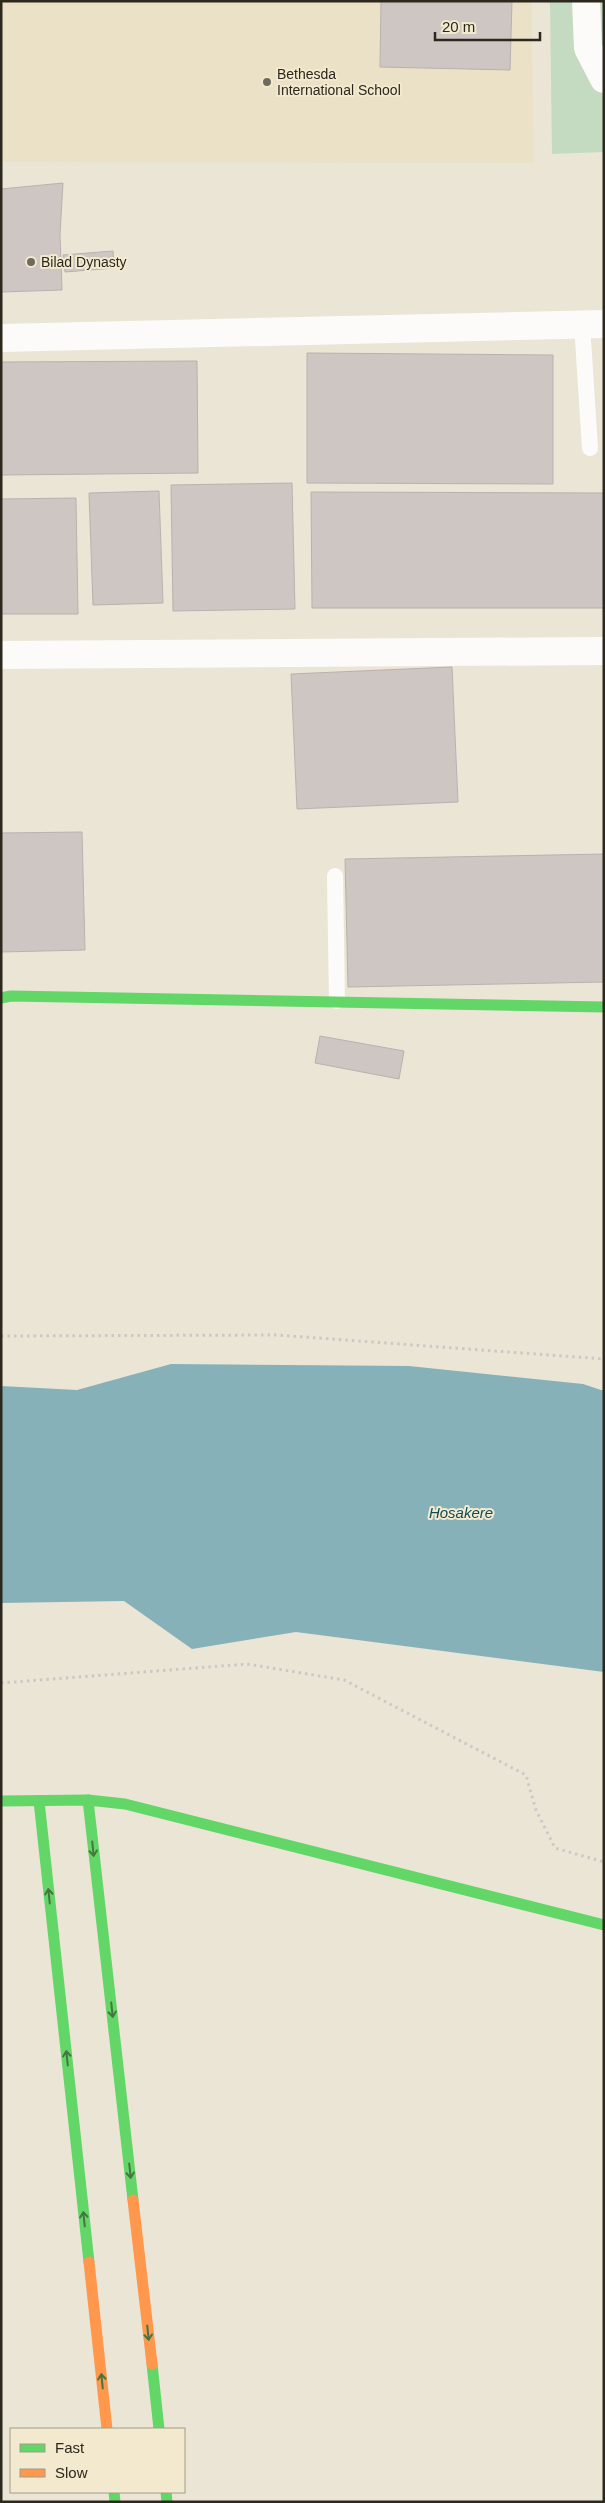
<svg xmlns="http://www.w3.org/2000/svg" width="605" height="2503" viewBox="0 0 605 2503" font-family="Arial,sans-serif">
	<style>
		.built { fill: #eae1c7 }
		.green { fill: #c4dbc1 }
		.water { fill: #86b1b8 }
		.building { fill: #cec6c3; stroke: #b9b1ae }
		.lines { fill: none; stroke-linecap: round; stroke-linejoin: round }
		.path { stroke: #cac9c4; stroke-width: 3; stroke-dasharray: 2.5 4; stroke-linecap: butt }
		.lane { stroke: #fcfbf9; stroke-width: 16 }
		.street { stroke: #fcfbf9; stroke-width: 28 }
		.fast { stroke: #63d668; stroke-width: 11 }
		.slow { stroke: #ff974d; stroke-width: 11 }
		.oneway { stroke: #45763f }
		.poi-dot { fill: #6f6a5e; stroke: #f3e9ce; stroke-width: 2 }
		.labels { text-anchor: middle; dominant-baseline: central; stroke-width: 4; stroke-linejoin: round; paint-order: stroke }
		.poi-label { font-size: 14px; fill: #2c281e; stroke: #f3e9ce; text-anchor: start }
		.water-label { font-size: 15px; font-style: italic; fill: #114c58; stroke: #f3e9ce }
	</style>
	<rect width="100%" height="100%" fill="#ebe5d6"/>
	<path class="built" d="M1,1H532L533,163L1,162Z"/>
	<path class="green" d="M550,1H604V152L552,154Z"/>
	<path class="water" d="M171,1364L409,1366L583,1384L604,1391V1672L296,1632L192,1649L124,1601L1,1603V1386L77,1390Z"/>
	<g class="building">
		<path d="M381,1H512L510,70L380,67Z"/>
		<path d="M63,183L60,234L62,290L1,292V189Z"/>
		<path d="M113,251L114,268L65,272L63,255Z"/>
		<path d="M307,353L553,355V484L307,483Z"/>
		<path d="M197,361L198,473L1,475V362Z"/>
		<path d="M292,483L295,609L173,611L171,485Z"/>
		<path d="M159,491L163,603L93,605L89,493Z"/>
		<path d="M311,492L604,493V608H312Z"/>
		<path d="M76,498L78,614H1V499Z"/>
		<path d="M452,667L458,802L297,809L291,674Z"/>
		<path d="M82,832L85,950L1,952V833Z"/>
		<path d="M604,854V982L348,987L345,859Z"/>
		<path d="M320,1036L404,1051L399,1079L315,1063Z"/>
	</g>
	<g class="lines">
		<g class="path">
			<path d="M1,1336L277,1335L604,1359"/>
			<path d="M1,1683L247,1664L344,1680L526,1775L536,1810L555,1848L604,1862"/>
		</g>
		<g class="lane">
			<path d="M582,324L590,448"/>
			<path d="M335,876L337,1001"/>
		</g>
		<g class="street">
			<path d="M586,1L588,48L604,79"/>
			<path d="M1,338L604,324"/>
			<path d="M1,655L604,651"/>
		</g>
		<g class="fast">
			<path d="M1,998L11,996L604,1007"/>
			<path d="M88,1800L133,2200"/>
			<path d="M1,1801L88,1800L125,1804L604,1925"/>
			<path d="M39,1801L89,2262"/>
			<path d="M152,2364L159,2429"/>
			<path d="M114,2492L115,2502"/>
			<path d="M166,2492L167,2502"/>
		</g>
		<g class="slow">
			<path d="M133,2200L152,2364"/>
			<path d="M89,2262L107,2429"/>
		</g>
	</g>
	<defs><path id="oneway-shaft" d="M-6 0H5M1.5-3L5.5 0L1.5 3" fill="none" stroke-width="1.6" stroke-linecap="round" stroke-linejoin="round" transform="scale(1.25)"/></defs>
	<g class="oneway">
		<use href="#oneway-shaft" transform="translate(93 1849) rotate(84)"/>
		<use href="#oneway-shaft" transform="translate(49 1896) rotate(-96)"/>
		<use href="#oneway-shaft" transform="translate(112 2010) rotate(84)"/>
		<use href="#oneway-shaft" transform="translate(67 2058) rotate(-96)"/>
		<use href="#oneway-shaft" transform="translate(130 2171) rotate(84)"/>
		<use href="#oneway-shaft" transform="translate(84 2219) rotate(-96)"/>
		<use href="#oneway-shaft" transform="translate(148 2333) rotate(84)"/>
		<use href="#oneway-shaft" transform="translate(102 2381) rotate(-96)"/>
	</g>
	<g class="poi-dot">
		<circle cx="267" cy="82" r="5"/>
		<circle cx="31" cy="262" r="5"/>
	</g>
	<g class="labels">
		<g class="poi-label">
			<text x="277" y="74">Bethesda<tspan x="277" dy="16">International School</tspan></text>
			<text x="41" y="262">Bilad Dynasty</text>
		</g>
		<g class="water-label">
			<text x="461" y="1512">Hosakere</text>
		</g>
	</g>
	<rect width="605" height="2503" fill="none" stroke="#2c281e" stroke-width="5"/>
	<rect x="10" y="2428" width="175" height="65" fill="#f3e9ce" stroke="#a39c88"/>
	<rect x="20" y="2444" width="25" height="8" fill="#63d668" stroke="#a39c88"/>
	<text x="55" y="2453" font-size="15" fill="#2c281e">Fast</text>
	<rect x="20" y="2469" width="25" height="8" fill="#ff974d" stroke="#a39c88"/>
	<text x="55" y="2478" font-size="15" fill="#2c281e">Slow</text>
	<path d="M435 32v8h105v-8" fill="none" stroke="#2c281e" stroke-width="2.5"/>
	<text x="442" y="32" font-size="15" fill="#2c281e" stroke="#f3e9ce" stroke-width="4" paint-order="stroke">20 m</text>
</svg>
